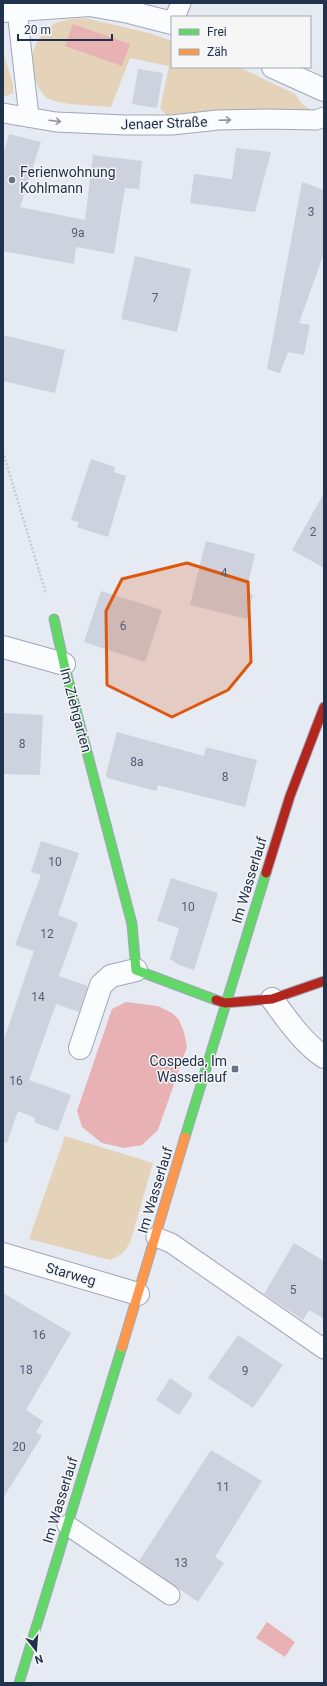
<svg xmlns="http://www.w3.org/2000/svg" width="327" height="1686" viewBox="0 0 327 1686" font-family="Roboto,sans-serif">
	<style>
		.green { fill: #e4d3b8 }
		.water { fill: #e8b2b4 }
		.building { fill: #ced2de }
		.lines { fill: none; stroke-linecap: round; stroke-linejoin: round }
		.lane-casing { stroke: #9ea8b8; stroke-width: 21 }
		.street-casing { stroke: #9ea8b8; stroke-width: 24 }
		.fast-casing { stroke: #9ea8b8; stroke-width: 11 }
		.slow-casing { stroke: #9ea8b8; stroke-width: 11 }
		.jam-casing { stroke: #9ea8b8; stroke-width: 11 }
		.path { stroke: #c6cad1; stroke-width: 2.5; stroke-dasharray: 2 2; stroke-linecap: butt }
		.lane { stroke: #fbfcfd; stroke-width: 19 }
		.street { stroke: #fbfcfd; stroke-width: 22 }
		.fast { stroke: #63d668; stroke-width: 9 }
		.slow { stroke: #ff974d; stroke-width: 9 }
		.jam { stroke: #b3261e; stroke-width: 9 }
		.oneway { stroke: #8e97a5 }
		.marked { fill: #de570f; fill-opacity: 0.2; stroke: #de570f; stroke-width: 3; stroke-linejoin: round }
		.poi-dot { fill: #667287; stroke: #f6f6f6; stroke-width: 1.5 }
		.labels { text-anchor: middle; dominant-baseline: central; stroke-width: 3; stroke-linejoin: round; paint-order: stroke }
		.number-label { font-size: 12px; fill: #505e74 }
		.street-label { font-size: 14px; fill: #21324d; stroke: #f6f6f6 }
		.poi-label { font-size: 14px; fill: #21324d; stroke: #f6f6f6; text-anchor: start }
	</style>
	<rect width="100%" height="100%" fill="#e6eaf2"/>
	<g class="green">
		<path d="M85,18L149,33L172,41V67H239L295,94L302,104L316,113C266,109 215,109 166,115L160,108L169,66L130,58L111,107C96,106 59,105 47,98C36,90 30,66 33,53C35,43 43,30 52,25C59,20 76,19 85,18Z"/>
		<path d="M3,52L13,84V93L3,97Z"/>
		<path d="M65,1136L153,1163L130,1243L123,1253L110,1260L29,1239Z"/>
	</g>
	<g class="water">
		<path d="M73,24L130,44L122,66L65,46Z"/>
		<path d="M126,1002L158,1006L172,1013L179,1020L184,1032L187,1047L158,1130L142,1145L124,1148L102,1143L82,1127L77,1111L112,1009Z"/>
		<path d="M267,1622L295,1642L285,1657L256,1638Z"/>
	</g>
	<g class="building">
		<path d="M138,69L163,73L157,108L132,104Z"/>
		<path d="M9,134L41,142L20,207L85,220L93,155L142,161L139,189L125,188L114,254L76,247L74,264L3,251V155Z"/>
		<path d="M236,148L271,152L255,212L190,203L194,174L232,179Z"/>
		<path d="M302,182L324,190V253L299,323L310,325L304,355L288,352L280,373L267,369Z"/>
		<path d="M135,256L191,269L177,332L121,319Z"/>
		<path d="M3,335L65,350L55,393L3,381Z"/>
		<path d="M91,459L115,467L114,472L126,476L108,537L77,527L79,522L71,520Z"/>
		<path d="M324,493V568L292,550Z"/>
		<path d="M206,541L255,554L246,592L253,595L247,619L190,605Z"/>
		<path d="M101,591L162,610L145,662L84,642Z"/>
		<path d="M3,713L43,715L40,775L3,774Z"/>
		<path d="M117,732L204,756L206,747L257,760L245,807L158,785L156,791L107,778L106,774Z"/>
		<path d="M41,841L79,853L58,915L78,923L59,976L88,986L79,1012L56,1004L29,1080L71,1095L58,1131L34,1122L35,1118L18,1111L7,1143L3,1142V1042L34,951L15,945L41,875L31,872Z"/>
		<path d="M171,878L218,893L194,970L179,965L170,959L179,928L157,921Z"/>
		<path d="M294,1243L324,1261V1319L309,1310L303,1320L264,1294Z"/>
		<path d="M3,1293L71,1333L26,1410L43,1421L36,1432L42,1436L3,1498Z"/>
		<path d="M238,1335L283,1365L253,1408L208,1378Z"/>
		<path d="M170,1378L193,1394L179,1415L156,1400Z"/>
		<path d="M211,1450L262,1481L215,1557L224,1563L198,1602L139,1561Z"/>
	</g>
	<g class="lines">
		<defs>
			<g id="lane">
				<path d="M17,10L29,117"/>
				<path d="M175,17L181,3"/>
				<path d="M3,113L56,122L125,125H172L218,120L267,119L316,120L324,117"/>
				<path d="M156,1237L171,1243L324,1349"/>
				<path d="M67,1525L170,1595"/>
			</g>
			<g id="street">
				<path d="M3,11L90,5L129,12L172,23"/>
				<path d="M273,67L324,90"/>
				<path d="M3,647L64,664"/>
				<path d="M272,999C287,1019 302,1042 324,1057"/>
				<path d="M80,1048L101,985L111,976L136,970"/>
				<path d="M3,1254L138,1294"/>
			</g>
			<g id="fast">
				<path d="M54,619L64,664L132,924L136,970L216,1000"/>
				<path d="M185,1137L266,873"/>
				<path d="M19,1683L122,1347"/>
			</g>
			<path id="slow" d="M122,1347L185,1137"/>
			<g id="jam">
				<path d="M266,873L290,796L324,707"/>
				<path d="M216,1000L225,1003L272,999L324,981"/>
			</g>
		</defs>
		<use href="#lane" class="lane-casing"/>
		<use href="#street" class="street-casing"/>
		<use href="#fast" class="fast-casing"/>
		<use href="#slow" class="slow-casing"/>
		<use href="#jam" class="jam-casing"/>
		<path class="path" d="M3,452L46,594"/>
		<use href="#lane" class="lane"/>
		<use href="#street" class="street"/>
		<use href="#fast" class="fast"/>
		<use href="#slow" class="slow"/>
		<use href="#jam" class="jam"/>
	</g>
	<defs><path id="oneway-shaft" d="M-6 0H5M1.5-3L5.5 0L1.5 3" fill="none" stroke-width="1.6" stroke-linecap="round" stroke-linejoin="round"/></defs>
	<g class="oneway">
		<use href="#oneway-shaft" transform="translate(225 120) rotate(-2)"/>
		<use href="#oneway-shaft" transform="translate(55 121) rotate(7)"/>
	</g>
	<path class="marked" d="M187,563L248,582L251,662L228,690L172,717L107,685L106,611L122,579Z"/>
	<g class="poi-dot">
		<circle cx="12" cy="180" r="4"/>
		<rect x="231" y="1065" width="8" height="8" rx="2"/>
	</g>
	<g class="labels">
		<g class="number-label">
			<text x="311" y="212">3</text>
			<text x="78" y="233">9a</text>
			<text x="155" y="298">7</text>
			<text x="313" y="532">2</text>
			<text x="224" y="573">4</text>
			<text x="123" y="626">6</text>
			<text x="22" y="744">8</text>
			<text x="137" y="762">8a</text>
			<text x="225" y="777">8</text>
			<text x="55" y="862">10</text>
			<text x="188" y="907">10</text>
			<text x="47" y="934">12</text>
			<text x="38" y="997">14</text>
			<text x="16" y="1081">16</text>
			<text x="293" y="1290">5</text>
			<text x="39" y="1335">16</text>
			<text x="26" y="1370">18</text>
			<text x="245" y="1371">9</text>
			<text x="19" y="1447">20</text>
			<text x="223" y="1487">11</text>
			<text x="181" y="1563">13</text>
		</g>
		<g class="street-label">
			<text transform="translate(164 123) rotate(-2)">Jenaer Straße</text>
			<text transform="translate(76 710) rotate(75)">Im Ziehgarten</text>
			<text transform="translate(249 880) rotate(-73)">Im Wasserlauf</text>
			<text transform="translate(155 1190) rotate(-73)">Im Wasserlauf</text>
			<text transform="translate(71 1274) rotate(16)">Starweg</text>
			<text transform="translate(60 1500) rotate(-73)">Im Wasserlauf</text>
		</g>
		<g class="poi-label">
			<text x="20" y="172">Ferienwohnung<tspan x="20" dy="16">Kohlmann</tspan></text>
			<text x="227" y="1061" text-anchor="end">Cospeda, Im<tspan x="227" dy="16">Wasserlauf</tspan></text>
		</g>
	</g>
	<rect width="327" height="1686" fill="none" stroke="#21324d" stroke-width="8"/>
	<rect x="171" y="16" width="140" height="52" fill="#f6f6f6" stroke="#a1a8b2"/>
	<rect x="179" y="29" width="20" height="6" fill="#63d668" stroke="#a1a8b2"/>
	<text x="207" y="36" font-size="12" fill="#21324d">Frei</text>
	<rect x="179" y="49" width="20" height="6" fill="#ff974d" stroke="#a1a8b2"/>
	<text x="207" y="56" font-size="12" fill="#21324d">Zäh</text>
	<g transform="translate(36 1650) rotate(163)" stroke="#f6f6f6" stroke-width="3" paint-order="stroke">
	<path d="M0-3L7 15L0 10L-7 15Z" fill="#21324d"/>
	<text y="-6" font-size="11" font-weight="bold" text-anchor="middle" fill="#21324d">N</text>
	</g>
	<path d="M18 34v6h94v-6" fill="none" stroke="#21324d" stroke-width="2"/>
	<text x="24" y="34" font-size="12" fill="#21324d" stroke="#f6f6f6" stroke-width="3" paint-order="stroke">20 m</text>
</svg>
